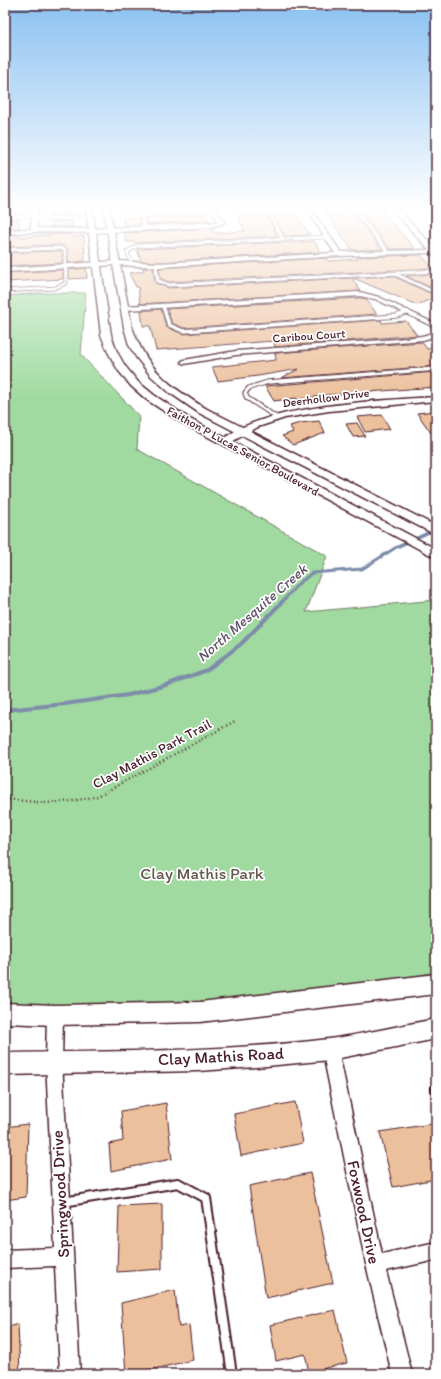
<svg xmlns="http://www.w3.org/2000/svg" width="441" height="1379" viewBox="0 0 441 1379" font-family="Itim,sans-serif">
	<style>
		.built { fill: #f9ece1 }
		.green { fill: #a0daa0; stroke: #757c66 }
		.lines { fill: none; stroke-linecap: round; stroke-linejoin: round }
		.stream-far1 { stroke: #7e8caa; stroke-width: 3 }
		.stream { stroke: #7e8caa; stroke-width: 4 }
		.building { fill: #ecc09c; stroke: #4a1f2b }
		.lane-far2-casing { stroke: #4a1f2b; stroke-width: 4.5 }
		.lane-far1-casing { stroke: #4a1f2b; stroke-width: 5.5 }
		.lane-casing { stroke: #4a1f2b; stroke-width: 12 }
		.street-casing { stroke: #4a1f2b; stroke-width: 3 }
		.secondary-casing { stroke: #4a1f2b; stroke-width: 3 }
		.path { stroke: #4a1f2b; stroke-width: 2.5; stroke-dasharray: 1 3; stroke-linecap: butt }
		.lane-far2 { stroke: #fff; stroke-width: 3 }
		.lane-far1 { stroke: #fff; stroke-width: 3.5 }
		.lane { stroke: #fff; stroke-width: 8 }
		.street { fill: #fff; fill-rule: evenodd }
		.secondary { fill: #fff; fill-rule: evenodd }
		.labels { text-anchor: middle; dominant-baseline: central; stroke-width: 3.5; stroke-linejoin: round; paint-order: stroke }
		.far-street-label { font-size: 12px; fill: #4a1f2b; stroke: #fff }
		.street-label { font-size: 14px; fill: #4a1f2b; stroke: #fff }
		.water-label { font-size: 15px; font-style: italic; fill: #64556a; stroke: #fff }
		.near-park-label { font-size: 17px; fill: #64574e; stroke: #fff }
		.near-street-label { font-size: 17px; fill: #4a1f2b; stroke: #fff }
	</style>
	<rect width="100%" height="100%" fill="#fff"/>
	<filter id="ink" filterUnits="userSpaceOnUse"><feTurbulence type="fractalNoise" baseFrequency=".025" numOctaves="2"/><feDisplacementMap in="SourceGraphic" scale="8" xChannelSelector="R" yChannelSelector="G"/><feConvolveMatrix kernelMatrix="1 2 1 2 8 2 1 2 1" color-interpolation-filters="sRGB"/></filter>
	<g filter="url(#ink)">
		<path class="built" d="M116,207H169L170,210L160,213L118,215Z"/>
		<path class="green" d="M43,293H86L81,355L139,416L137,449L327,556L306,612L436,600V972L395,980L205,1002L72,1008L5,1005V296Z"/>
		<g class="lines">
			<path class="stream-far1" d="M282,602L298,584L312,573L362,569L395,548L436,529"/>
			<path class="stream" d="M5,710L65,704L128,695L166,685L207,670L241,644L283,601"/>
		</g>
		<g class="building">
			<path d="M50,207H69V215L50,216Z"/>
			<path d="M232,207H262L278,236L136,243L135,242H126L125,233L212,228L214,233L245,231Z"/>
			<path d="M268,207H291L310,235L285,236Z"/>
			<path d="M340,207L342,209L349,208L382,250H352L322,208Z"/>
			<path d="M379,207L400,232L415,249H390L357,208Z"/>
			<path d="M206,214L209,221L146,224L145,219Z"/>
			<path d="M128,218H139L140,225L124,226L123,219Z"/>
			<path d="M19,219V228H8V220Z"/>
			<path d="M71,221L72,227H51V222Z"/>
			<path d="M51,234H72V237L84,236L85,261L68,263V249L60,245L5,247V238H7V235H19V237L51,235Z"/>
			<path d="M314,241L321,252L159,262L141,261L137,249Z"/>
			<path d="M59,251L62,252V263L5,266V253Z"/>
			<path d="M421,255L433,268L169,282L161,279L159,268L326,258L328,261L358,259L357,257Z"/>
			<path d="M86,268L87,278L69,279V270Z"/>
			<path d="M143,268H153L155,283L169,288L352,278L360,291L140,304L138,287H136L129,273L144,271Z"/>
			<path d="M63,270V279L5,282V273Z"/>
			<path d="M436,274V290L406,276Z"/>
			<path d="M393,276L436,296V297L417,305L353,278Z"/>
			<path d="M360,298L366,299L377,314L184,328L172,323L167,309Z"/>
			<path d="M161,309L166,327L183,334L381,320L382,323L406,321L417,335L275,347L274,341L156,350L150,326H143L141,311Z"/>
			<path d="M422,342L427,349L436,348V366L281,378L299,369L258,376L218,381L212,367L276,360L275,353Z"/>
			<path d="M436,372V387L327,395L297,400L296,398L274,401L265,386Z"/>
			<path d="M436,411V440L417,413Z"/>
			<path d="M382,415L390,429L365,432L357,417Z"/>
			<path d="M319,421L325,433L293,445L282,436L293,432L290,426L300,423Z"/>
			<path d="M357,423L365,436L353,437L346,424Z"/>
			<path d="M295,1102L303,1143L241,1156L234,1114Z"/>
			<path d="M166,1103L172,1159L111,1171L109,1144L123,1141L121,1111Z"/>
			<path d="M28,1124L26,1197L5,1200V1127Z"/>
			<path d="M431,1124L436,1142V1179L393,1187L380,1132Z"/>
			<path d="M310,1173L333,1283L266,1298L249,1186Z"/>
			<path d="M162,1204V1269L117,1272L119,1206Z"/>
			<path d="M175,1290L179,1327L189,1325L193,1360L132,1374H126L121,1303Z"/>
			<path d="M335,1310L347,1363L309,1372L305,1354L276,1361L270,1325Z"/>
			<path d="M18,1324L20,1374H5V1328Z"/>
		</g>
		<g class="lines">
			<defs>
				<g id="lane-far2">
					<path d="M265,207L283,239"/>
					<path d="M352,207L388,252"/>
					<path d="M5,217L34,215"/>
					<path d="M34,220L75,218L83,214L82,207"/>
					<path d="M144,228L142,217L149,214L216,210"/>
					<path d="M5,250L59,248L65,250L66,283L55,288L5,291"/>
					<path d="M132,264L127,252L137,246L328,237"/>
					<path d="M156,266L158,281L169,285L436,271"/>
					<path d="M395,274L436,293"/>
					<path d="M163,306L164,310"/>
				</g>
				<g id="lane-far1">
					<path d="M164,309L169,325L183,331L397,316L408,312"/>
					<path d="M276,417L247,398L245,393L249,388L268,382L436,369"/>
				</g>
				<g id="lane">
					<path d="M436,1088V1090"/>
					<path d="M63,1202L178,1183L206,1198L232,1374"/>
				</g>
				<g id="street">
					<path d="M32,207H37V228L92,229L218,222L212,207H216L224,223L211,227L92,233L34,232L5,234V230L31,229Z"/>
					<path d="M305,207H309L341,252L429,250L390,207H396L436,249V256L432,253L339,256L159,267L117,265L5,272V268L117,261L159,263L335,253Z"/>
					<path d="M360,292L379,297L436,324V328L375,299L360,296L125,310L122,308L125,306Z"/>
					<path d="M436,332V336L423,340L236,355L184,364L181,362L184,360L236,351L397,339L422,336Z"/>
					<path d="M436,397V401L329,411L285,418L258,427L228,444H225L221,442C255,405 385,400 436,397Z"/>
					<path d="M55,1007L60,1010L63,1015L62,1062L80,1374H60L55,1266L5,1268V1250L55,1248L46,1062L47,1015L50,1010Z"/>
					<path d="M330,1041L335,1044L338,1049L382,1254L436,1242V1260L386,1271L412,1374H392L366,1264L322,1049L325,1044Z"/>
				</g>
				<g id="secondary">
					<path d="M86,207H92L111,335L117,352L125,366L138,382L154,395L190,419L436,549V558L182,423L147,400L131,386L118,370L108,352L101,335Z"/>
					<path d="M103,207H109L132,327C146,369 170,387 207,409L436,526V535L199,413L170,393L151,376L136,357L129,345L124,327Z"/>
					<path d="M436,974V994L200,1022L55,1025L5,1023V1003L55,1005L200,1002Z"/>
					<path d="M436,1019V1039L330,1060L256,1067L198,1071L5,1075V1053C113,1051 221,1052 329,1039C365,1034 400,1025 436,1019Z"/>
				</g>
			</defs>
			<use href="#lane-far2" class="lane-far2-casing"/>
			<use href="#lane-far1" class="lane-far1-casing"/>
			<use href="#lane" class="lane-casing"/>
			<use href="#street" class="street-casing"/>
			<use href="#secondary" class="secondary-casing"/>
			<path class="path" d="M5,799L46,803L73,801L98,796L235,721"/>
			<use href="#lane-far2" class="lane-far2"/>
			<use href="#lane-far1" class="lane-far1"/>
			<use href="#lane" class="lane"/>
			<use href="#street" class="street"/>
			<use href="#secondary" class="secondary"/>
		</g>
	</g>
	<linearGradient id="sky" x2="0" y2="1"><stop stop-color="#8bc1f1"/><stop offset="0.52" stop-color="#fff"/><stop offset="1" stop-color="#fff" stop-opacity="0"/></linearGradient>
	<rect width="441" height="400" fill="url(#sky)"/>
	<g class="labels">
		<g class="far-street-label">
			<text transform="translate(309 336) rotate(-4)">Caribou Court</text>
			<text transform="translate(326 398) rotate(-7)">Deerhollow Drive</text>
			<text transform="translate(243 451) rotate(29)">Faithon P Lucas Senior Boulevard</text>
		</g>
		<g class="street-label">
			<text transform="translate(152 754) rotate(-28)">Clay Mathis Park Trail</text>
		</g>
		<g class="water-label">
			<text transform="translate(252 613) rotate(-41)">North Mesquite Creek</text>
		</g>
		<g class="near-park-label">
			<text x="202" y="873">Clay Mathis Park</text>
		</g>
		<g class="near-street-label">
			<text transform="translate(221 1056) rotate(-3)">Clay Mathis Road</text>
			<text transform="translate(60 1194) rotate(-93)">Springwood Drive</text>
			<text transform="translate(364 1212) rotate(78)">Foxwood Drive</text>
		</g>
	</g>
	<rect width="441" height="1379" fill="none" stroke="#fff" stroke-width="20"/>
	<rect x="10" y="10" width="421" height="1359" fill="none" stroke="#4a1f2b" stroke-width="1.5" filter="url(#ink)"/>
</svg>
